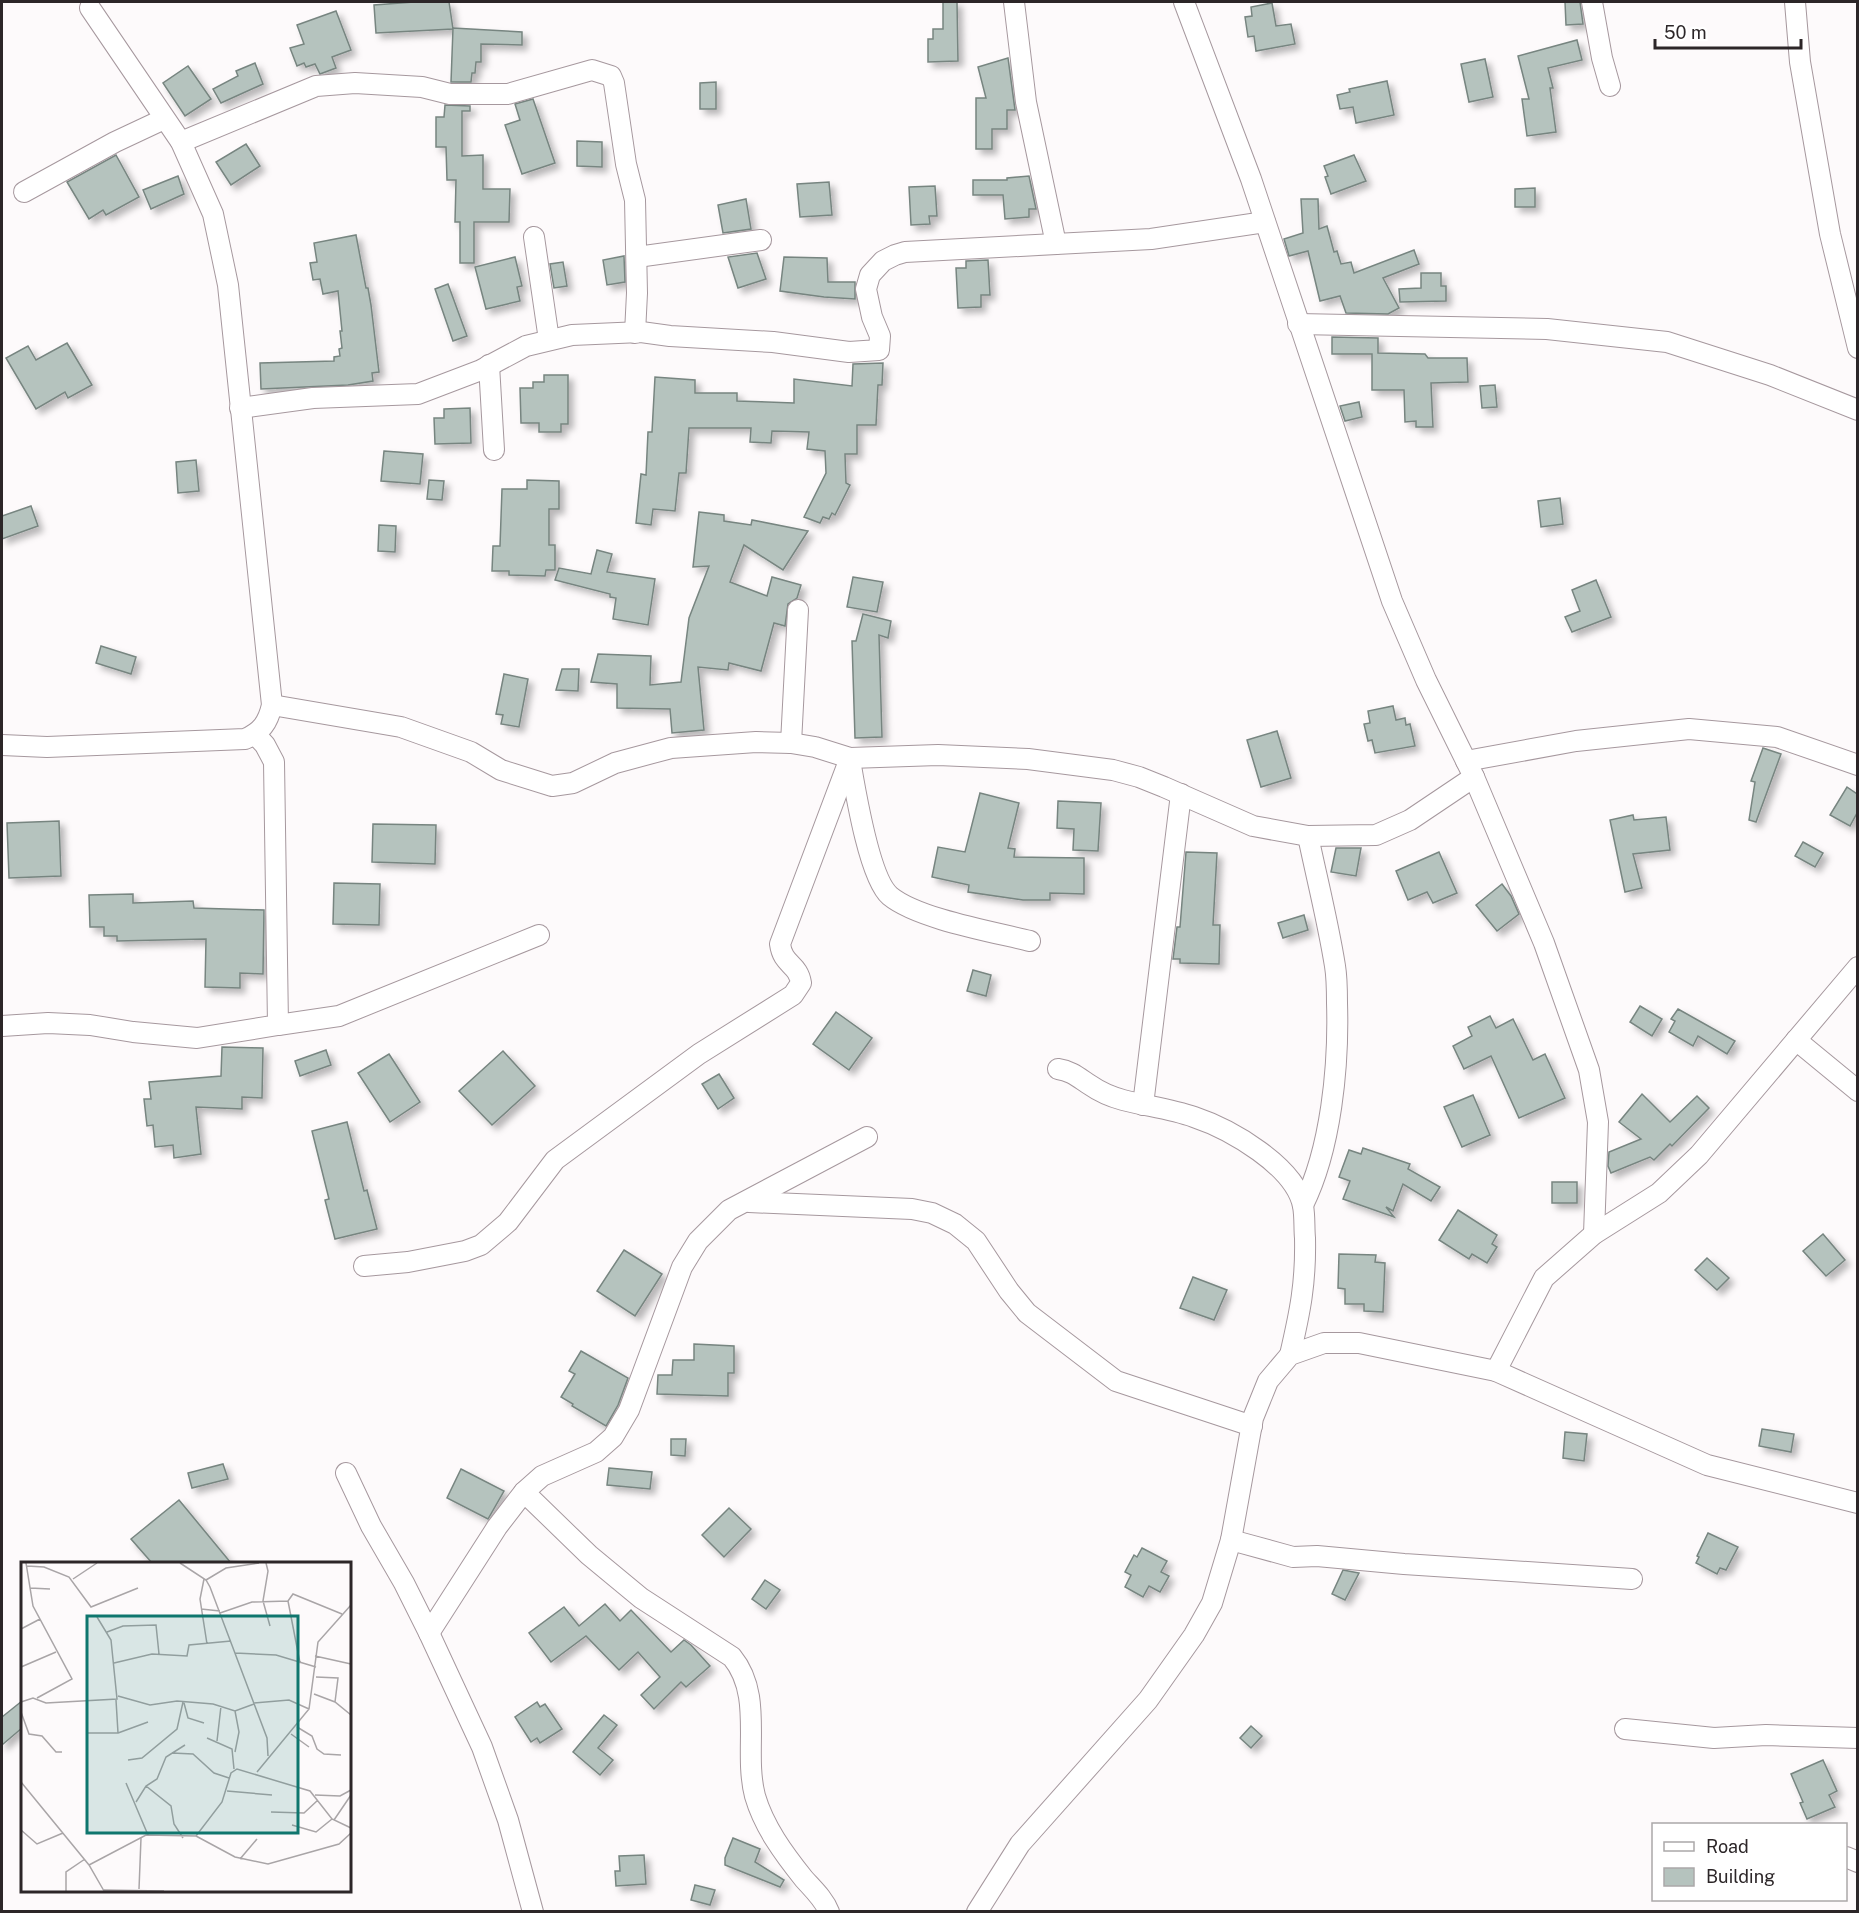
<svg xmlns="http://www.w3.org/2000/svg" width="1859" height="1913" viewBox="0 0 1859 1913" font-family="'Public Sans',sans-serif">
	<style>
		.building { fill: #b5c3be; stroke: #778580; stroke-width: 1.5; filter: url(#shadow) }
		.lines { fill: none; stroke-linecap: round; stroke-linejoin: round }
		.minor-casing { stroke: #a6989e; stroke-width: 22 }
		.minor { stroke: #fff; stroke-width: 20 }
		.inset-road { fill: none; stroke: #a9a5a7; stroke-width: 1.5 }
		.view { fill: #0f766e; fill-opacity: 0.15; stroke: #0f766e; stroke-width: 3 }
		.inset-edge { fill: none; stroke: #2c2628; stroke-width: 3 }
	</style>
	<defs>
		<filter id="shadow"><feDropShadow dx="5" dy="5" stdDeviation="3" flood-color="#0004"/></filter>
	</defs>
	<rect width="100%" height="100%" fill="#fdfafb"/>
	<g class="building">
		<path d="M414,2H449L453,29L376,33L374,5Z"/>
		<path d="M943,2H957L958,61L928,62V39H933V29H943Z"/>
		<path d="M1565,2H1580L1583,24L1566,25Z"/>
		<path d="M1272,3L1276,26L1291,24L1295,44L1256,51L1254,36L1248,37L1245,17L1252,16L1251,7Z"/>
		<path d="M336,11L351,50L332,57L336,68L320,74L315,64L306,67L304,63L297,66L290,48L304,44L297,25Z"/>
		<path d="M453,28L522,32V45L481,44V62H476L475,73H472L471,82H451Z"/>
		<path d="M1577,40L1582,60L1548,68L1553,88H1550L1556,132L1527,136L1522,99H1529L1518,56Z"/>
		<path d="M1008,58L1015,110H1007V129H992V149H976V98H986L978,67Z"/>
		<path d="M1485,59L1493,97L1469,102L1461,64Z"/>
		<path d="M255,63L263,84L221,103L213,89L238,76L236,71Z"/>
		<path d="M188,66L211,99L185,116L163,83Z"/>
		<path d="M1387,81L1394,115L1356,123L1353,107L1340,109L1337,95L1350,92L1349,89Z"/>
		<path d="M716,82V109H700V83Z"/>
		<path d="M533,99L555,163L522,174L505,125L520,120L515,104Z"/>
		<path d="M445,105L470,106V111H462V156L483,155V189H510L509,222H474V263H460V222H455L456,180H447L446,147H436V117H444Z"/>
		<path d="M577,141L602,142V167L577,166Z"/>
		<path d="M246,144L260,166L231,185L216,162Z"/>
		<path d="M116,155L139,197L106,215L103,210L89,219L67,182Z"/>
		<path d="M1354,155L1366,181L1331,194L1325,177L1328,176L1324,166Z"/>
		<path d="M178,176L184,194L151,209L143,190Z"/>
		<path d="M1029,176L1036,209H1029V217L1005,219L1003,195H973V180H1007V178Z"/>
		<path d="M829,182L832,215L800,217L797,184Z"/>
		<path d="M935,186L937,216H929L930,224L911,225L909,187Z"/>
		<path d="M1535,188V207H1515V189Z"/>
		<path d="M746,199L751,229L723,233L718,205Z"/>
		<path d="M1301,199H1318L1319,229L1327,226L1334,252L1337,251L1341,264L1351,262L1354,273L1414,250L1419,264L1383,278L1399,308L1388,314L1346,313L1340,296L1320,301L1308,251L1289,256L1284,239L1303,233Z"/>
		<path d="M356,235L366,288H368L371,305L379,372L372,373L373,381L348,385L261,389L260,363L334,361V357L340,356L339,349L342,348L340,331H342L338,291L323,294L320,279L313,280L310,263L317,262L314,243Z"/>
		<path d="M757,253L766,279L738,288L728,257Z"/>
		<path d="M624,256L625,282L607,285L603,260Z"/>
		<path d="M515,257L522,286L517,287L520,301L486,309L475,267Z"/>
		<path d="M784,257L827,258L828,282H855V299L824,297L780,291Z"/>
		<path d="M988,260L990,295H981V307L958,308L956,268H966V261Z"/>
		<path d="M563,262L567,286L554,288L550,264Z"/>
		<path d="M1421,273H1441V286H1446V301L1400,302L1399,289L1421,288Z"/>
		<path d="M448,284L467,336L453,341L435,289Z"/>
		<path d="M1332,337L1378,338V353L1425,354L1428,358H1467L1468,382L1431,383L1433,427H1416V421L1405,422L1404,390H1372V354H1332Z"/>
		<path d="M67,343L92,385L68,398L65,392L36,409L6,358L28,346L36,360Z"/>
		<path d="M883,363L882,385H878L876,425H857V454H845L846,483L850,485L835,515L832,513L829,519L823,517L820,523L804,517L826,473L825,451L807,449L809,432L772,431L771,443L750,442L751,428H689L686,473H679L675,511L653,509L651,525L636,523L641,474L646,475L648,432H652L655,377L695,380V393H737V401L794,403V379L852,386L853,364Z"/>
		<path d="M544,375H568V424H561V432H539V423H521L520,388H533V382H544Z"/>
		<path d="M1495,385L1497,407L1482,408L1480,386Z"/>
		<path d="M1359,402L1362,417L1345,421L1340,406Z"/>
		<path d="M470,408L471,443L435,444L434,418H444V409Z"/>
		<path d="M384,451L423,454L420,484L381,481Z"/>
		<path d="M196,460L199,491L178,493L176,462Z"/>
		<path d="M429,480L444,481L442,500L427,499Z"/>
		<path d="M527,480L559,481V509H549V545H555V570H546L545,576L509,575V571H492L493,546H500L502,489H527Z"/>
		<path d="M1560,498L1563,524L1541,527L1538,501Z"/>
		<path d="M31,506L38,526L2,539V516Z"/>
		<path d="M699,512L724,515V521L751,525L752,520L808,531L783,570L744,545L730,582L767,596L772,577L801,585L797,598L788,604L785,626L774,623L761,671L729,663L728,670L698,667L704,730L672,733L670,709L617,708V684L591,682L598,654L651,656L650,685L681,682L689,618L709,566L693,567Z"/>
		<path d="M379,525L396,526L395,552L378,551Z"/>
		<path d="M597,550L612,554L607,572L655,579L648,625L613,619L616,598L610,597V594L555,580L559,568L591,574Z"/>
		<path d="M853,577L883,582L877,612L847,607Z"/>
		<path d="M1596,580L1611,617L1572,632L1565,617L1580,611L1572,590Z"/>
		<path d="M863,614L891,621L888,638L879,635L882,737L855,738L852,641H856Z"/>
		<path d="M101,646L136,657L131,674L96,663Z"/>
		<path d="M562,669H579L578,691L556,690Z"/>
		<path d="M504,674L528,679L519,727L501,724L503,715L496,714Z"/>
		<path d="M1393,706L1396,720L1405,718L1406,725L1410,724L1415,746L1375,753L1372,740L1368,741L1364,724L1370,723L1368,711Z"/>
		<path d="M1277,731L1291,778L1261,787L1247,740Z"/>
		<path d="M1763,748L1781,754L1756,822L1749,820L1755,782L1751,781Z"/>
		<path d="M1847,787L1857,794V813L1850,826L1830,815Z"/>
		<path d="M980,793L1019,803L1008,848L1015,849L1014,857L1084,858V894L1050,893V900H1023L968,892L969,885L932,877L938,847L965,852Z"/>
		<path d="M1058,801L1101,803L1098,851L1073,850L1074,829L1057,828Z"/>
		<path d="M1633,815L1634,820L1666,817L1670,850L1633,854L1642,888L1625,892L1610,820Z"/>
		<path d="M59,821L61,876L9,878L7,823Z"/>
		<path d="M373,824L436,825L435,864L372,862Z"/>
		<path d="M1803,842L1823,853L1815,867L1795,856Z"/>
		<path d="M1336,848H1361L1356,876L1331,872Z"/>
		<path d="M1186,852L1217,853L1213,925H1220L1219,964L1180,963V959H1173L1177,927H1180Z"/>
		<path d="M1439,852L1457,893L1433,903L1427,892L1408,900L1396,871Z"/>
		<path d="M334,883L380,884L379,925L333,924Z"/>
		<path d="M1502,884L1511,896L1519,914L1497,931L1476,905Z"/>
		<path d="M133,894V903L193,901L194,908L264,910L263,974L240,973V988L205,987L206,939L117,941V936H104V927H90L89,895Z"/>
		<path d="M1304,915L1308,930L1283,938L1278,923Z"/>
		<path d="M973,970L991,975L986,996L967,991Z"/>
		<path d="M1640,1006L1662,1019L1652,1036L1630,1022Z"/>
		<path d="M1678,1009L1735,1041L1727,1054L1698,1036L1693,1046L1669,1032L1675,1021L1671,1019Z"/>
		<path d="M836,1012L872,1038L849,1070L813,1044Z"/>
		<path d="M1490,1016L1496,1028L1513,1019L1533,1060L1545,1054L1565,1098L1519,1118L1491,1056L1464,1069L1453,1046L1472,1036L1468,1027Z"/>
		<path d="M222,1047L263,1048L262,1098L242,1097V1109L196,1107L201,1154L174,1158L173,1145L155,1147L153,1125L147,1126L144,1099H151L149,1082L221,1076Z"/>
		<path d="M326,1050L331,1065L300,1076L295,1061Z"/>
		<path d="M503,1051L535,1086L492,1125L459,1091Z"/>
		<path d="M389,1054L420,1102L390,1122L358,1073Z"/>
		<path d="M719,1074L734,1098L718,1109L702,1084Z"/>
		<path d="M1642,1094L1670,1122L1697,1096L1709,1108L1672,1146L1670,1144L1654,1160L1650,1157L1611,1173L1608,1166L1609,1152L1641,1139L1619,1122Z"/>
		<path d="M1473,1095L1490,1135L1462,1147L1444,1107Z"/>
		<path d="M347,1122L364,1191L367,1190L377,1229L335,1239L325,1200L329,1199L312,1131Z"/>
		<path d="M1363,1148L1410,1164L1408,1169L1440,1187L1431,1201L1403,1184L1393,1211L1386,1207L1394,1217L1343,1199L1350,1181L1339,1177L1349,1150L1361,1154Z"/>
		<rect x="1552" y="1182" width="25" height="21"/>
		<path d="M1458,1210L1497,1235L1492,1244L1497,1247L1487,1263L1472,1254L1469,1259L1439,1240Z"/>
		<path d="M1823,1234L1845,1260L1826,1276L1803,1251Z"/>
		<path d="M624,1250L662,1274L635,1316L597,1291Z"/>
		<path d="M1339,1254L1376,1255L1375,1262L1385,1263L1383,1312L1364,1311V1304H1345V1289L1338,1288Z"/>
		<path d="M1707,1258L1729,1278L1717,1290L1695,1270Z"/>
		<path d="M1193,1277L1227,1290L1214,1320L1180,1308Z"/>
		<path d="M694,1344L734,1346V1373H728V1396L657,1394L658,1375H672L673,1360H694Z"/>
		<path d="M581,1351L628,1378L618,1405L606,1426L572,1406L573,1404L561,1397L575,1374L569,1371Z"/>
		<path d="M1762,1429L1794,1434L1791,1452L1759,1446Z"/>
		<path d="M1565,1432L1587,1434L1584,1461L1563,1458Z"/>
		<path d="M671,1439H686L685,1456L671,1455Z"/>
		<path d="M223,1464L228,1479L192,1488L188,1473Z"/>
		<path d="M609,1468L652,1472L650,1489L607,1485Z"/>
		<path d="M461,1469L504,1491L488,1519L447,1498Z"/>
		<path d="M179,1500L231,1563H152L131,1539Z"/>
		<path d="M729,1508L751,1529L724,1557L702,1535Z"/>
		<path d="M1708,1533L1738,1547L1726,1570L1720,1568L1717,1574L1696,1563L1699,1557L1697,1556Z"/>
		<path d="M1142,1548L1167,1561L1161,1572L1169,1576L1160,1592L1149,1586L1143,1597L1125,1587L1131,1575L1125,1572L1134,1555L1137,1557Z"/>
		<path d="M1343,1570L1359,1573L1345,1600L1332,1594Z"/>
		<path d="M765,1580L780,1590L766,1609L752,1599Z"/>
		<path d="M605,1604L620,1621L631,1610L671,1652L684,1640L691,1645L710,1666L686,1687L681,1682L654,1709L641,1695L660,1677L638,1652L619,1670L586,1636L551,1662L529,1633L564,1607L579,1626Z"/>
		<path d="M22,1701V1728L2,1745V1717Z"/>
		<path d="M537,1702L540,1707L545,1704L562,1729L540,1743L537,1738L531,1742L515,1717Z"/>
		<path d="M604,1715L617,1725L598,1748L613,1760L600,1775L573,1752Z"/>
		<path d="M1251,1726L1262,1736L1251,1748L1240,1738Z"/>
		<path d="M1823,1760L1837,1791L1829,1795L1835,1807L1807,1819L1800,1803L1803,1802L1791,1774Z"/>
		<path d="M733,1838L760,1849L755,1862L784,1880L780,1887L725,1865V1858Z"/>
		<path d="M644,1855L646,1884L616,1886L615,1871H620L619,1856Z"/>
		<path d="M695,1885L715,1890L710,1905L691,1900Z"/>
	</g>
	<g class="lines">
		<defs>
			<g id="minor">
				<path d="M1014,2L1026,102L1056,244"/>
				<path d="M1184,2L1251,179L1392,601L1426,680L1474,777L1544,943L1589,1070L1598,1122L1594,1234"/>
				<path d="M1592,2L1602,58L1610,86"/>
				<path d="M1795,2L1800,62L1830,234L1858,348"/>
				<path d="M181,142L316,86L355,83L422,87L450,94H508L592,70L611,76L614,83L626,164L635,200L637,293L635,333"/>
				<path d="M24,192L115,142L164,119"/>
				<path d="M534,237L549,340"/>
				<path d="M637,257L761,240"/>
				<path d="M1298,324L1547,329L1667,342L1770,375L1858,410"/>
				<path d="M489,365L494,450"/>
				<path d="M240,408L313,398L418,394L481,370L526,346L572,335L641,332L670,336L773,342L849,352L879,350L880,336L872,317L866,289L870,275L883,261L895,255L905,252L1151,239L1265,222"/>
				<path d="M272,705L401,727L471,752L501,770L552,786L573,783L615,763L671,748L756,742L791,743L815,747L850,758L938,755L1028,759L1113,770L1139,777L1164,787L1253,826L1308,836L1376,835L1410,820L1474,777"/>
				<path d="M791,743L798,610"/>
				<path d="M2,745L47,747L245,739C261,732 268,723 272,705L228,285L213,214L181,142L90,8"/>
				<path d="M850,760C855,789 869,878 890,896C918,919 994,932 1030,941"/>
				<path d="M1466,761L1576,741L1689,729L1777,737L1858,765"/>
				<path d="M278,1025L339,1016L539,935"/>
				<path d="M2,1026L48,1023L90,1025L133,1032L197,1038L278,1025L274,762L265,745L255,734"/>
				<path d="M1796,1040L1858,1091"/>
				<path d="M1058,1069C1072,1071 1079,1078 1090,1085C1100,1092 1112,1097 1123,1100C1146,1106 1171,1109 1194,1117C1230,1129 1295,1166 1303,1206C1305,1216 1304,1228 1305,1238C1306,1283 1300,1312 1290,1355"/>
				<path d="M1143,1105L1181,794"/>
				<path d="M749,1202L912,1209L932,1213L955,1224L976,1241L1009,1291L1027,1313L1116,1381L1252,1426"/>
				<path d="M1303,1205C1331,1149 1339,1066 1337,1003C1337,991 1337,978 1335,966C1328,922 1317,879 1308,836"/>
				<path d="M364,1266L408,1262L465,1251L481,1245L508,1222L555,1160L699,1054L793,995L801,983C798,963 783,966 780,944L850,758"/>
				<path d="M1496,1371L1544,1278L1594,1234L1659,1193L1699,1155L1858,967"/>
				<path d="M346,1473L371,1526L404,1583L429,1633L482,1747L508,1820L533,1912"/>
				<path d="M524,1492L589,1555L641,1598L732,1657C764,1696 743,1750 755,1796C764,1827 784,1854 804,1879C813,1889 824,1899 829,1912"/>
				<path d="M1231,1540L1293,1557L1317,1556L1404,1564L1632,1579"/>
				<path d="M429,1633L497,1527L524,1492L542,1476L596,1452L613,1437L629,1410L682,1267L698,1241L729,1210L867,1137"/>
				<path d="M1625,1729L1714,1738L1766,1735L1858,1738"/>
				<path d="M1846,1857L1858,1862"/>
				<path d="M977,1912L1020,1844L1148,1700L1194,1635L1212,1603L1231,1540L1253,1418L1268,1381L1290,1355L1324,1343H1359L1496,1371L1707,1465L1858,1503"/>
			</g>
		</defs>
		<use href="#minor" class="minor-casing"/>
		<use href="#minor" class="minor"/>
	</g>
	<g transform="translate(21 1562)">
		<rect width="330" height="330" fill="#fdfafb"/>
		<path class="inset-road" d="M5,1L12,44L51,117L16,136M159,1L185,18L189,25L246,176L247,194M245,1L247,9L242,39L249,64M6,4L23,5L48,15L70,45L117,26M52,17L76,1M183,17L179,37L186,82M185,18L205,6L238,1M9,26L29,27M267,39L279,101M180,47L199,49M199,51L231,40L267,39L272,32L321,52M0,67L19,57M86,70L102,64L135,63L138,92M214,91L255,93L295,105M294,94L330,102M93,101L131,92L166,94L168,83L210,79M0,105L35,90M295,115L317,116L314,140M293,132L314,140L330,153M97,134L129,143L156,139L192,142L214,149L233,142M0,140L12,136L25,141L96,137L90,78L76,55M163,141L167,156L183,161M232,141L268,138L288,147M0,150L8,172L21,174L35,190H41M276,165L291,174L296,187L303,192L320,193M65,171H97L95,138M97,171L127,160M270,172L288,185M186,176L211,187L213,207M196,179L200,144M214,190L218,170L214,149M151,191L172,192L193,211L208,216M107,198L121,196L156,167L162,140M236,210L288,147L297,80L330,43M0,220L68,303L83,329M105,221L127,273M125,224L150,244L153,262L162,276M206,229L251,233M294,233L319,234L330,228M115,240L125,224L136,217L145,195L164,183M250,250L283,251L297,238M313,258L330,233M271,263L295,270L311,257M0,268L16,282L42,271M175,274L214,295L247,302L318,282L330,271M219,297L236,277M68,303L125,273L175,274L201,240L210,211L216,207L289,229L311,257L330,266M118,327L120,276M83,328L143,329M45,329V310L64,297"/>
		<path class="view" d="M66,54H277V271H66Z"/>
		<rect width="330" height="330" class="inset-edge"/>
	</g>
	<rect width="1859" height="1913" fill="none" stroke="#2c2628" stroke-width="6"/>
	<rect x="1652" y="1823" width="195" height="78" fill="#ffffff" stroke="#aba8a9" stroke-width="1.5"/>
	<rect x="1664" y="1842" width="30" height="9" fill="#ffffff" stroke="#aba8a9" stroke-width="1.5"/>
	<text x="1706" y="1853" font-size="18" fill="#2c2628">Road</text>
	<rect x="1664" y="1868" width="30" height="18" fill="#b5c3be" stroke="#aba8a9" stroke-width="1.5"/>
	<text x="1706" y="1883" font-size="18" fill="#2c2628">Building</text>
	<path d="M1655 39v9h146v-9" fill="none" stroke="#2c2628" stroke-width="3"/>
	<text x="1664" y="39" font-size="18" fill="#2c2628" stroke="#ffffff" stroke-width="4.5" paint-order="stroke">50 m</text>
</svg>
